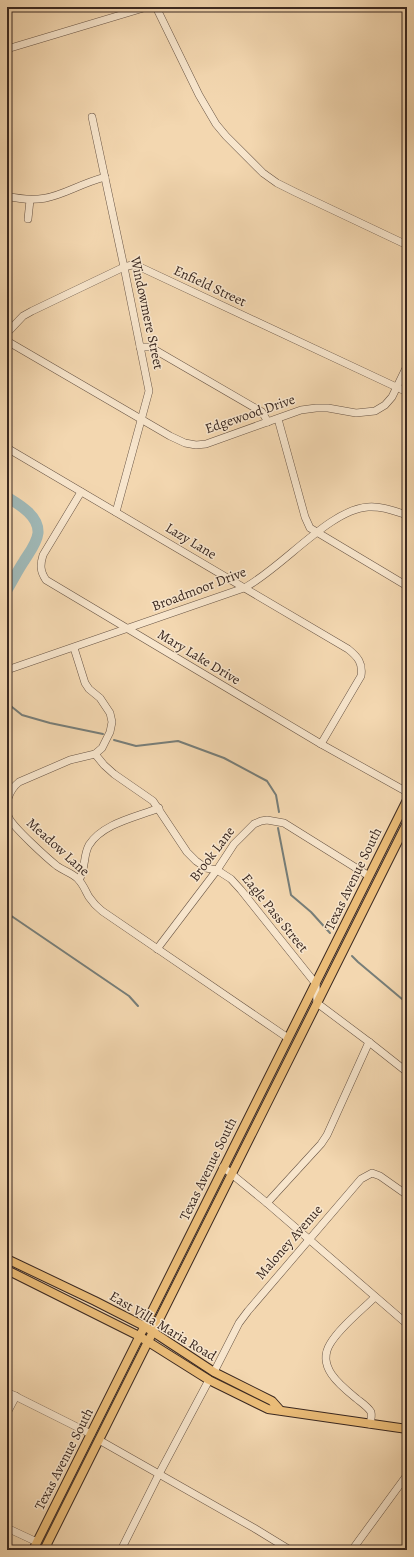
<svg xmlns="http://www.w3.org/2000/svg" width="414" height="1557" viewBox="0 0 414 1557" font-family="Alegreya,serif">
	<style>
		.lines { fill: none; stroke-linecap: round; stroke-linejoin: round }
		.stream { stroke: #777e79; stroke-width: 2 }
		.river { stroke: #9fb7b5; stroke-width: 11 }
		.minor-casing { stroke: #685444; stroke-width: 8 }
		.major-casing { stroke: #3a2820; stroke-width: 10 }
		.minor { stroke: #f7e5cc; stroke-width: 7 }
		.major { stroke: #eabc78; stroke-width: 8 }
		.labels { text-anchor: middle; dominant-baseline: central; stroke-width: 3; stroke-linejoin: round; paint-order: stroke }
		.street-label { font-size: 14px; fill: #3a2820; stroke: #f7e5cc }
	</style>
	<rect width="100%" height="100%" fill="#f3d7b0"/>
	<filter id="stains"><feTurbulence type="fractalNoise" baseFrequency=".005" numOctaves="4"/><feColorMatrix values="0 0 0 0 .2 0 0 0 0 .09 0 0 0 0 .02 0 0 0 .5 -.17"/></filter>
	<radialGradient id="worn" r=".72"><stop offset=".6" stop-color="#630" stop-opacity="0"/><stop offset="1" stop-color="#630" stop-opacity=".3"/></radialGradient>
	<g class="lines">
		<g class="stream">
			<path d="M7,703L22,715L50,723L103,734"/>
			<path d="M114,740L136,746L178,741L224,758L267,781L276,795L279,812"/>
			<path d="M278,828L291,895L311,912L330,933"/>
			<path d="M7,913L129,996L138,1006"/>
			<path d="M352,956L358,962L402,999L407,1002"/>
		</g>
		<path class="river" d="M7,497C20,505 39,516 38,533C37,543 29,553 24,561C18,570 13,580 7,590"/>
		<defs>
			<g id="minor">
				<path d="M156,7L199,95L216,124L226,136L263,173L277,183L295,192L407,245"/>
				<path d="M7,49L147,7"/>
				<path d="M92,117L124,267L149,391L116,512"/>
				<path d="M7,196C52,207 65,188 105,177"/>
				<path d="M28,219L30,200"/>
				<path d="M7,333L23,316L32,311L124,267L132,265L140,267L407,392"/>
				<path d="M7,341L170,436L185,443L196,445L206,444L301,410L316,408H328L356,413L375,411L385,405L392,397L407,366"/>
				<path d="M140,347H150L262,412L268,422"/>
				<path d="M278,419L305,517L310,528L407,586"/>
				<path d="M7,448L348,649C358,657 363,663 361,676L321,744"/>
				<path d="M81,492L43,555C40,565 40,571 46,580L321,744L407,792"/>
				<path d="M74,648L85,683L89,689L100,698L110,713L112,722L110,732L102,748L95,754L70,760L19,782C9,790 3,806 9,818C14,828 47,858 57,866C64,871 72,873 78,879C83,884 86,892 89,897C93,903 97,907 102,911L288,1038"/>
				<path d="M7,670L244,588C281,569 330,509 368,507C382,506 394,511 407,515"/>
				<path d="M95,754L104,765L114,774L153,801L187,852L196,861L206,868L217,870L231,879L241,890L316,984L317,1003L369,1042L407,1072"/>
				<path d="M79,880C86,869 83,855 89,845C103,823 137,817 159,808"/>
				<path d="M157,949L217,870L234,844L254,824L261,821L267,820L284,823L369,876"/>
				<path d="M223,1167L267,1203L407,1324"/>
				<path d="M267,1203L321,1144L327,1135L369,1042"/>
				<path d="M214,1372L239,1323L248,1311L361,1179L372,1173L380,1176L407,1195"/>
				<path d="M7,1392L91,1434"/>
				<path d="M7,1413L16,1396"/>
				<path d="M370,1424C371,1420 372,1416 371,1412C368,1407 362,1403 357,1399C341,1386 316,1367 330,1344C340,1327 361,1311 375,1297"/>
				<path d="M99,1440L254,1528L290,1550"/>
				<path d="M7,1528L37,1542"/>
				<path d="M46,1546L54,1550"/>
				<path d="M121,1550L159,1474L209,1380"/>
				<path d="M352,1550L407,1475"/>
			</g>
			<g id="major">
				<path d="M7,1259L95,1301L144,1326L214,1372L272,1401L280,1410"/>
				<path d="M7,1270L139,1336L209,1380L268,1409L407,1429"/>
				<path d="M33,1550L407,800"/>
				<path d="M44,1550L407,823"/>
			</g>
		</defs>
		<use href="#minor" class="minor-casing"/>
		<use href="#major" class="major-casing"/>
		<use href="#minor" class="minor"/>
		<use href="#major" class="major"/>
	</g>
	<g class="labels">
		<g class="street-label">
			<text transform="translate(210 286) rotate(25)">Enfield Street</text>
			<text transform="translate(147 313) rotate(78)">Windowmere Street</text>
			<text transform="translate(250 414) rotate(-19)">Edgewood Drive</text>
			<text transform="translate(191 541) rotate(31)">Lazy Lane</text>
			<text transform="translate(199 589) rotate(-21)">Broadmoor Drive</text>
			<text transform="translate(199 657) rotate(31)">Mary Lake Drive</text>
			<text transform="translate(58 847) rotate(42)">Meadow Lane</text>
			<text transform="translate(212 854) rotate(-53)">Brook Lane</text>
			<text transform="translate(353 879) rotate(-64)">Texas Avenue South</text>
			<text transform="translate(275 913) rotate(51)">Eagle Pass Street</text>
			<text transform="translate(208 1169) rotate(-64)">Texas Avenue South</text>
			<text transform="translate(289 1242) rotate(-49)">Maloney Avenue</text>
			<text transform="translate(163 1326) rotate(31)">East Villa Maria Road</text>
			<text transform="translate(64 1459) rotate(-63)">Texas Avenue South</text>
		</g>
	</g>
	<rect width="414" height="1557" fill="none" stroke="#f3d7b0" stroke-width="24"/>
	<rect x="8" y="8" width="398" height="1541" fill="none" stroke="#3a2820" stroke-width="2"/>
	<rect x="12" y="12" width="390" height="1533" fill="none" stroke="#3a2820"/>
	<rect width="100%" height="100%" filter="url(#stains)"/>
	<rect width="100%" height="100%" fill="url(#worn)"/>
</svg>
